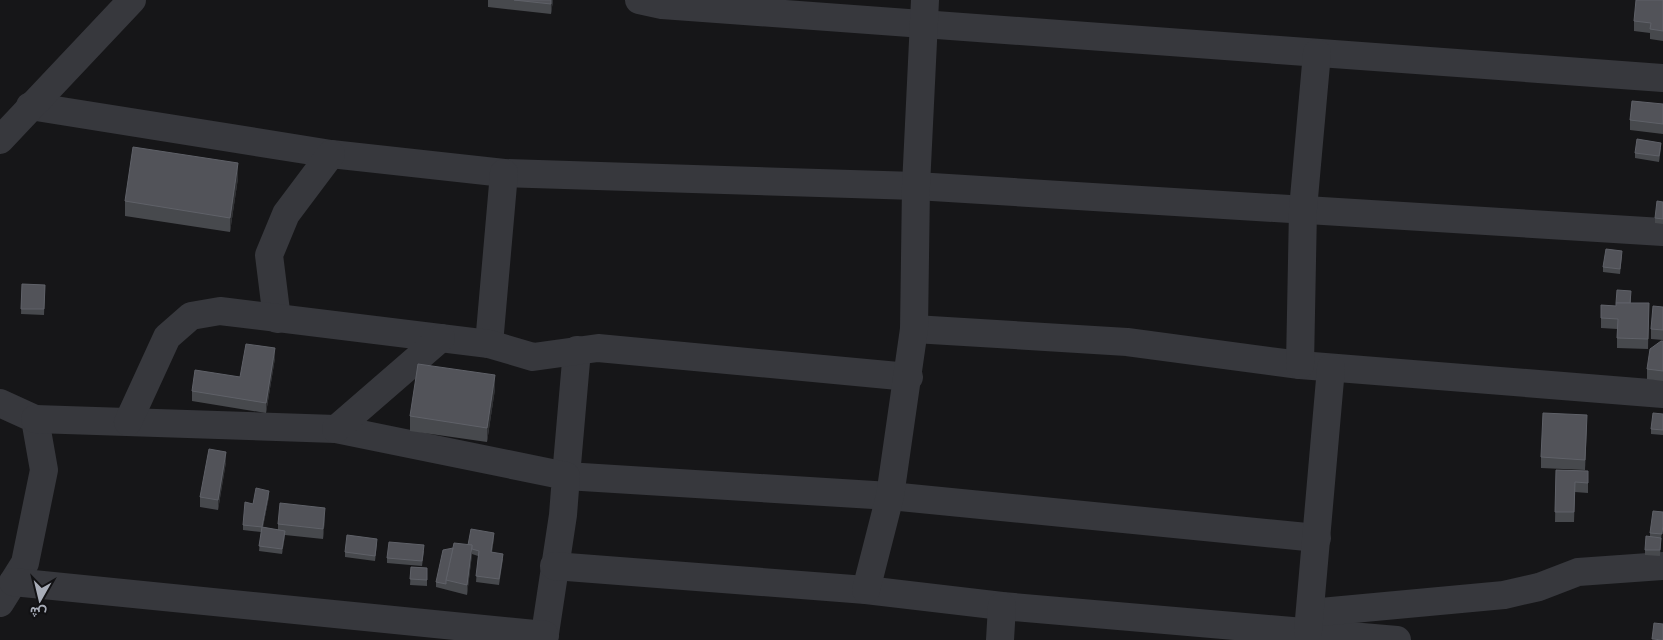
<svg xmlns="http://www.w3.org/2000/svg" width="1663" height="640" viewBox="0 0 1663 640" font-family="'Fira Sans',Vazirmatn,sans-serif">
	<style>
		.lines { fill: none; stroke-linecap: round; stroke-linejoin: round }
		.minor { stroke: #37383d; stroke-width: 28 }
		.wall { fill: #47494d }
		.shaded-wall { fill: #2f3033 }
		.building { fill: #525359; stroke: #5f6168 }
	</style>
	<rect width="100%" height="100%" fill="#161618"/>
	<g class="lines">
		<g class="minor">
			<path d="M639,0L662,5L1663,78"/>
			<path d="M30,106L331,154L504,173L916,186L1663,232"/>
			<path d="M0,140L132,0"/>
			<path d="M277,319L269,255L286,214L331,154"/>
			<path d="M914,329L1127,342L1300,365L1663,394"/>
			<path d="M489,344L504,173"/>
			<path d="M577,350L566,476L890,496L1317,538"/>
			<path d="M1300,365L1303,209L1317,53"/>
			<path d="M0,403L35,419L44,470L25,563L0,603"/>
			<path d="M35,419L336,429L566,476L563,515L544,640"/>
			<path d="M128,422L167,337L191,316L220,311L489,344L533,357L598,348L909,377"/>
			<path d="M336,429L441,338"/>
			<path d="M554,566L866,590L1002,606L1397,640"/>
			<path d="M13,582L545,635"/>
			<path d="M866,590L890,496L914,329L916,186L925,0"/>
			<path d="M1310,613L1504,595L1539,587L1578,572L1663,566"/>
			<path d="M1308,631L1331,368"/>
			<path d="M1000,640L1002,606"/>
		</g>
	</g>
	<g class="wall">
		<path d="M488,0H553L551,14L488,7Z"/>
		<path d="M1663,0V41L1650,39V33L1634,31V21Z"/>
		<path d="M1663,104V134L1630,130V120Z"/>
		<path d="M1661,148L1659,162L1635,158V153Z"/>
		<path d="M238,178L230,232L125,216V201Z"/>
		<path d="M1663,202V224L1655,223V218Z"/>
		<path d="M1622,256L1620,274L1603,272V267Z"/>
		<path d="M22,284L45,285L44,315L21,314Z"/>
		<path d="M1631,296V303H1649L1648,349L1617,348V329L1601,328V305L1616,306Z"/>
		<path d="M1663,307V340L1651,339V329Z"/>
		<path d="M1663,341V381L1647,379V369Z"/>
		<path d="M275,358L266,413L192,401V391L240,377Z"/>
		<path d="M495,389L487,442L410,431V416Z"/>
		<path d="M1663,414V435L1651,434V429Z"/>
		<path d="M1587,425L1585,470L1541,468V457Z"/>
		<path d="M226,462L218,510L200,507V497Z"/>
		<path d="M1556,470L1588,471V493L1575,492L1574,522H1555Z"/>
		<path d="M269,496L263,527L278,530V524L325,518L323,539L285,535L282,554L259,551L261,532L243,530V525L253,504Z"/>
		<path d="M1663,512L1660,556L1645,555V550L1650,537V533Z"/>
		<path d="M494,538L492,552L503,559L499,585L476,582L478,556L472,554L467,595L436,587V582L468,545Z"/>
		<path d="M377,544L375,561L345,557V552Z"/>
		<path d="M424,551L422,566L387,563V558Z"/>
		<path d="M411,567L427,568V586L410,585Z"/>
	</g>
	<g class="shaded-wall">
		<path d="M551,0H553L551,14Z"/>
		<path d="M238,163V178L230,232V218Z"/>
		<path d="M275,348V358L266,413V403Z"/>
		<path d="M495,375V389L487,442V428Z"/>
		<path d="M226,452V462L218,510V500Z"/>
		<path d="M269,491V496L262,532V527Z"/>
		<path d="M325,508V518L323,539V529Z"/>
		<path d="M285,531V536L282,554V549Z"/>
		<path d="M494,533V538L491,557V552Z"/>
		<path d="M472,545V555L467,595V585Z"/>
	</g>
	<g class="building">
		<path d="M514,0H551V4Z"/>
		<path d="M1636,0H1663V31L1650,29L1651,23L1634,21Z"/>
		<path d="M1632,101L1663,104V124L1630,120Z"/>
		<path d="M1637,139L1661,143L1659,156L1635,153Z"/>
		<path d="M133,147L238,163L230,218L125,201Z"/>
		<path d="M1657,201L1663,202V219L1655,218Z"/>
		<path d="M1606,249L1622,251L1620,269L1603,267Z"/>
		<path d="M22,284L45,285L44,309H21Z"/>
		<path d="M1617,290L1631,291L1630,303H1616Z"/>
		<path d="M1616,303H1649L1648,339L1617,338L1618,319L1601,318V305L1616,306Z"/>
		<path d="M1653,306L1663,307V330L1651,329Z"/>
		<path d="M1661,341H1663V371L1647,369L1650,349Z"/>
		<path d="M246,344L275,348L266,403L192,391L195,370L240,377Z"/>
		<path d="M418,364L495,375L487,428L410,416Z"/>
		<path d="M1543,413L1587,415L1585,460L1541,457Z"/>
		<path d="M1653,413L1663,414V430L1651,429Z"/>
		<path d="M209,449L226,452L218,500L200,497Z"/>
		<path d="M1556,470L1588,471V483L1575,482L1574,512H1555Z"/>
		<path d="M256,488L269,491L262,527L285,531L282,549L259,546L262,527L243,525L245,502L253,504Z"/>
		<path d="M280,503L325,508L323,529L278,524Z"/>
		<path d="M1653,511L1663,512V524L1662,534L1650,533Z"/>
		<path d="M471,529L494,533L491,552L503,554L499,579L476,576L479,551L472,549V545H468Z"/>
		<path d="M347,535L377,539L375,556L345,552Z"/>
		<path d="M1646,536L1661,538L1660,550H1645Z"/>
		<path d="M389,542L424,545L422,561L387,558Z"/>
		<path d="M454,543L472,545L467,585L446,580Z"/>
		<path d="M453,548L446,580V584L436,582L443,550Z"/>
		<path d="M411,567L427,568V580L410,579Z"/>
		<path d="M1654,623L1663,624V640L1652,639Z"/>
	</g>
	<g transform="translate(40 600) rotate(188)" stroke="#111113" stroke-width="4" paint-order="stroke">
	<path d="M0-4L9 19L0 12L-9 19Z" fill="#a8adb8"/>
	<text y="-8" font-size="14" font-weight="bold" text-anchor="middle" fill="#a8adb8">ش</text>
	</g>
</svg>
